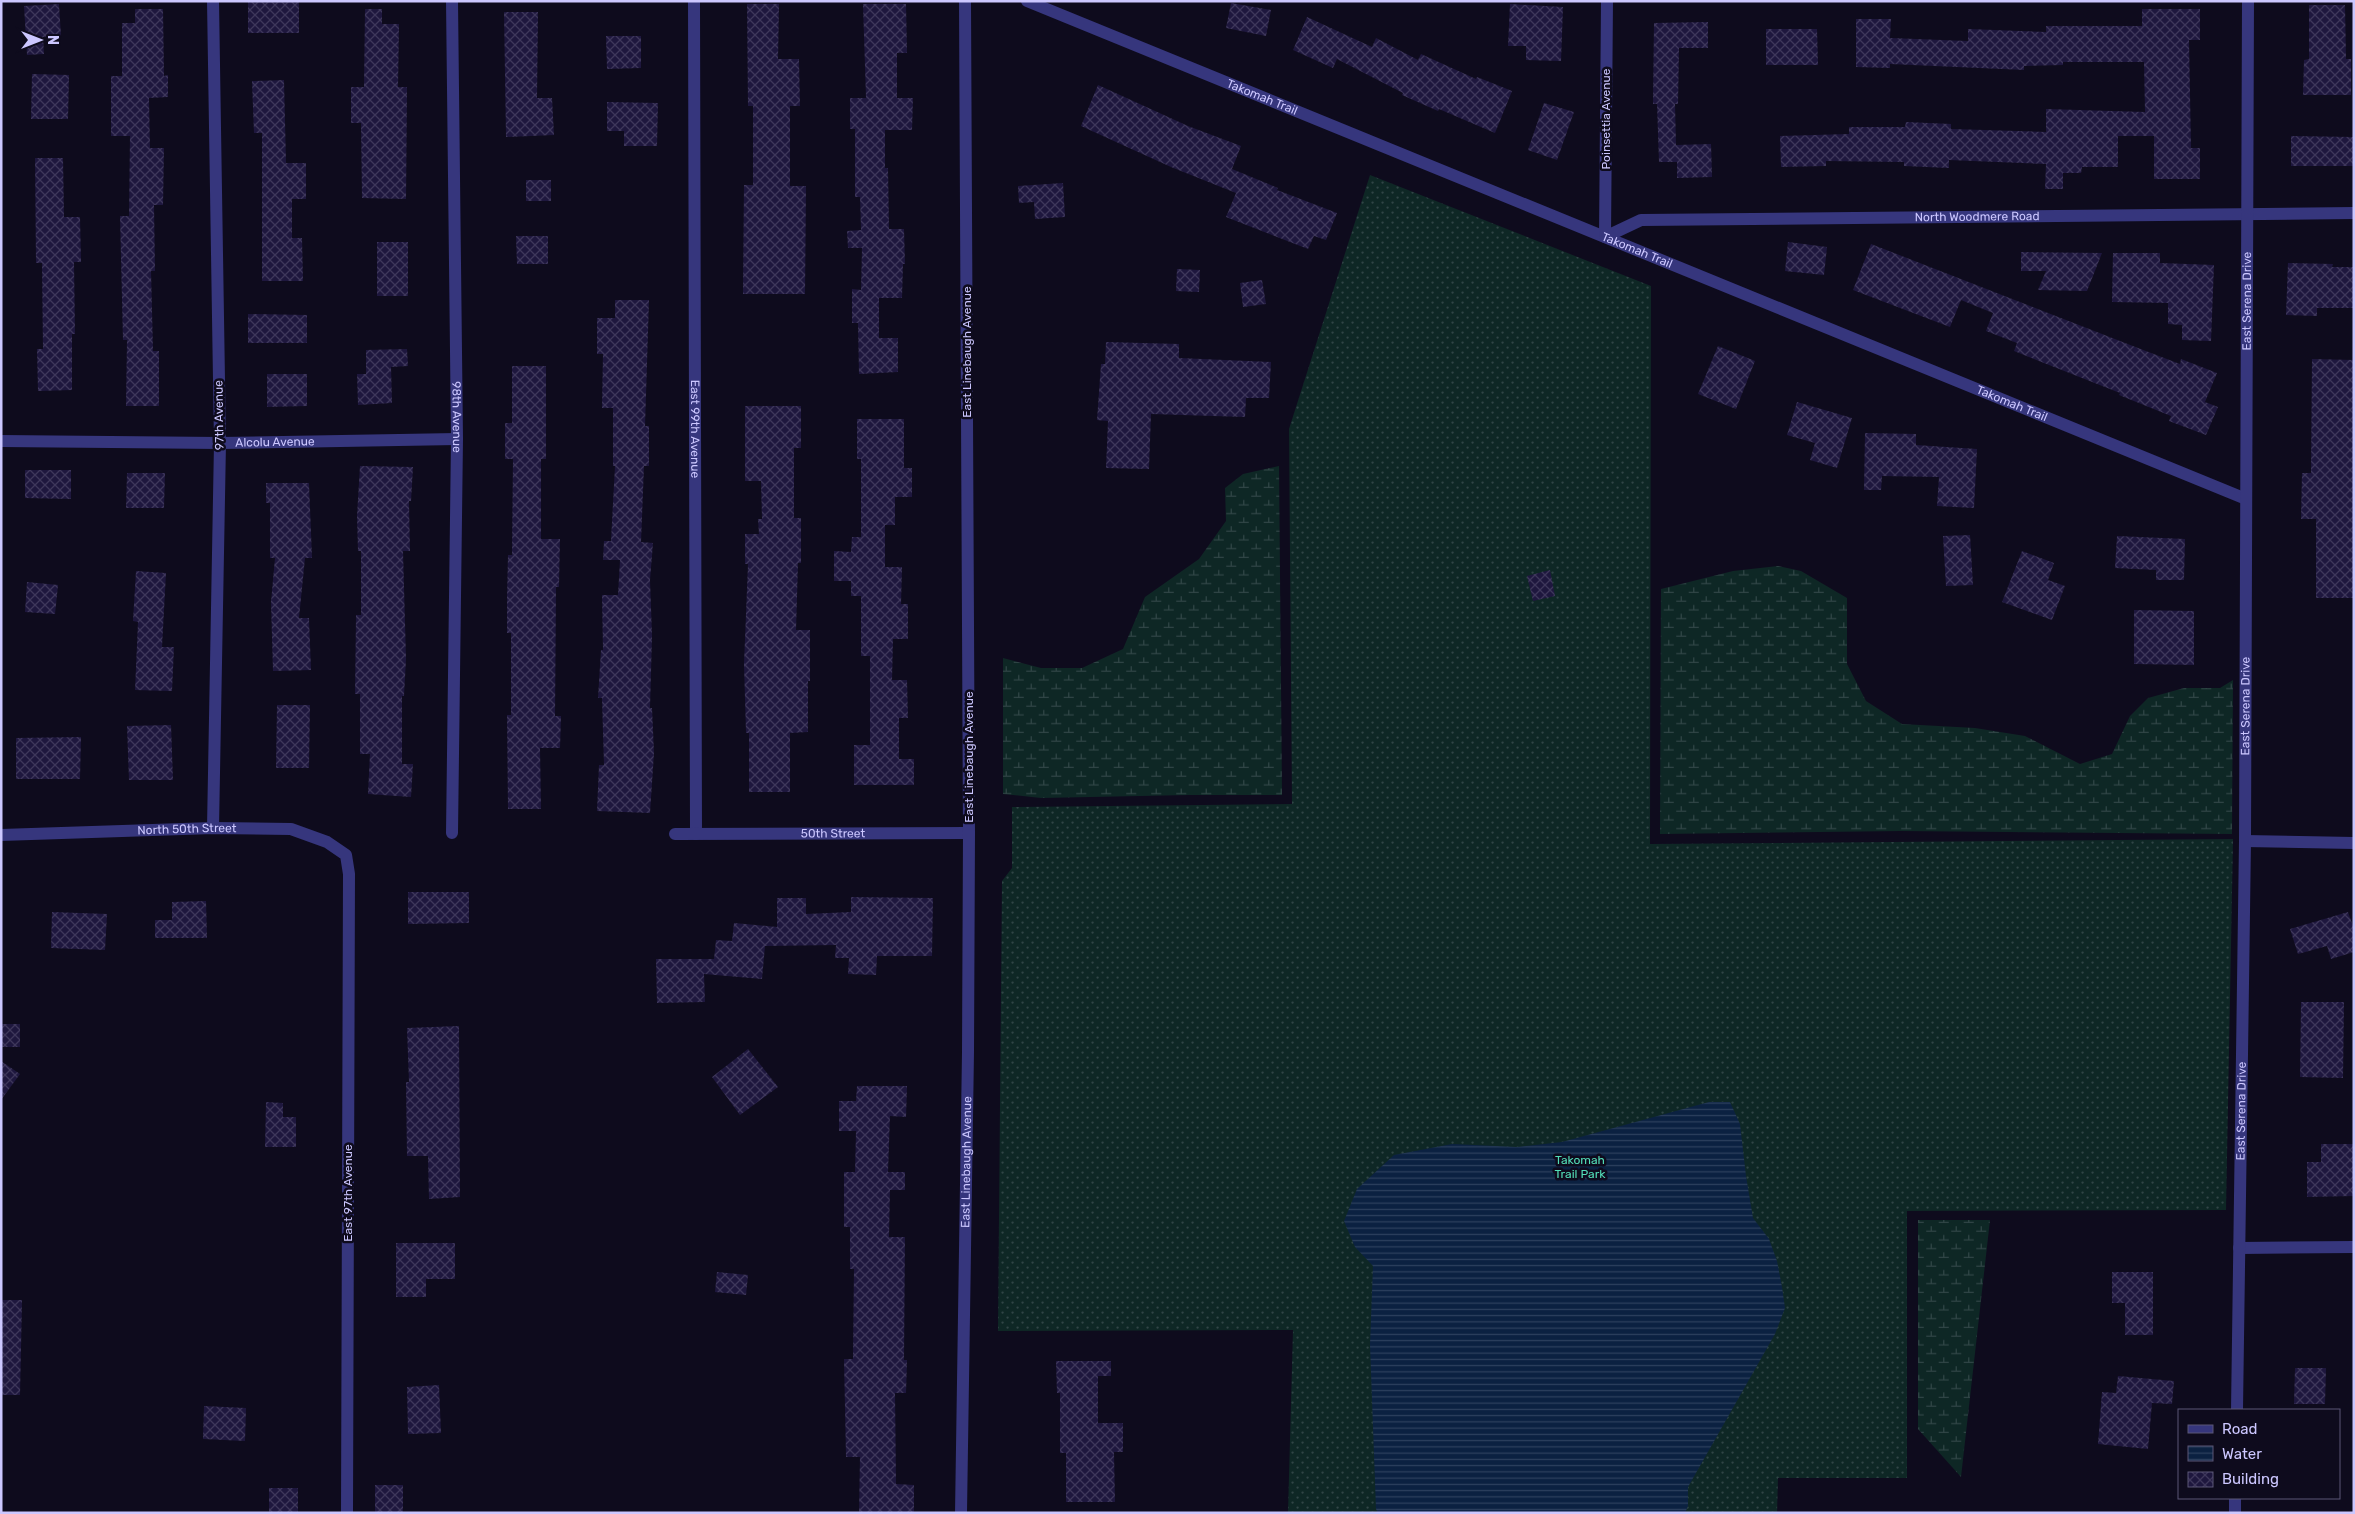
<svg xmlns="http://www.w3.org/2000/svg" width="2355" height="1514" viewBox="0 0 2355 1514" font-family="Rubik,sans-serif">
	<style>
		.grass { fill: url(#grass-dots) }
		.wetland { fill: url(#wetland-marsh) }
		.water { fill: url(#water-rules) }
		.building { fill: url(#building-cross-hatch) }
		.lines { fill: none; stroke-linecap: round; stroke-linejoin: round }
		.minor { stroke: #36367d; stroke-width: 12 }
		.tertiary { stroke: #36367d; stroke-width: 12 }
		.labels { text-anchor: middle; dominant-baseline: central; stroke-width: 5; stroke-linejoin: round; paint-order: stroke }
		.street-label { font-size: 12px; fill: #ccc7ff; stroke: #0e0b1d }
		.park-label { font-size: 12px; fill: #53dfb8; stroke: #0e0b1d }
	</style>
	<defs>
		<pattern id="grass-dots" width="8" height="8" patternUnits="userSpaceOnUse" patternTransform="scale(1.25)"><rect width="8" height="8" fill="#0e2725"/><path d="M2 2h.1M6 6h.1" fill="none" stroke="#304546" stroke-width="1.8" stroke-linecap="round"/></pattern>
		<pattern id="wetland-marsh" width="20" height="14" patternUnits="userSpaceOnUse" patternTransform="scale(1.25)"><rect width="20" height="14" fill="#0e2725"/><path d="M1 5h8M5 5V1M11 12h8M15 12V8" fill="none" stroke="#304546"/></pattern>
		<pattern id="water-rules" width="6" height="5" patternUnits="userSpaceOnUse" patternTransform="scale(1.25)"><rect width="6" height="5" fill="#0b2141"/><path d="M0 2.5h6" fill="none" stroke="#2d405e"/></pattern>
		<pattern id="building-cross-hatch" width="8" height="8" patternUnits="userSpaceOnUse" patternTransform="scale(1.25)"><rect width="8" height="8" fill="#1e173e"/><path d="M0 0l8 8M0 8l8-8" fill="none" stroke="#3e375b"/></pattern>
	</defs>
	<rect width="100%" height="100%" fill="#0e0b1d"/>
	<path class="grass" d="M1370,175L1651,286L1650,844L2233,839L2226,1210L1907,1211V1478H1778L1777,1513H1288L1293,1330L998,1331L1002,881L1012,868V807L1292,804L1289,429Z"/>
	<g class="wetland">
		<path d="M1279,466L1282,795H1189L1041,798L1003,794V658L1041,668H1082L1123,649L1145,597L1199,559L1226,521L1225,488L1243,474Z"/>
		<path d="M1778,566L1801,571L1847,598V664L1866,701L1902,724L1975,728L2025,736L2080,764L2112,754L2130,716L2148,698L2184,688H2220L2233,680L2232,834L1901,831L1660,834L1661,589L1733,571Z"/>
		<path d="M1918,1220H1990L1961,1477L1918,1429Z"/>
	</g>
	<path class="water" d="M1709,1102H1730L1740,1124L1746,1176L1753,1218L1769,1239L1777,1261L1782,1287L1785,1308L1775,1334L1688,1487V1506L1685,1513H1378L1376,1509L1370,1345L1373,1266L1355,1247L1344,1221L1357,1189L1394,1155L1452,1144L1517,1147L1562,1142Z"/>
	<g class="building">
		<rect x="248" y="1" width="51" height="32"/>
		<path d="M1231,3L1271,10L1266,36L1226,28Z"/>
		<path d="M59,4L61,36L43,37L44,54L27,55L24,6Z"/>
		<path d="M747,4H779L778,59H799L800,106H790V186H806L805,294H743L744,185H753V106H748Z"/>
		<path d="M863,4H906L907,53H897V98H913L912,130H885V168H888L889,229H904L905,264H903L902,298H879V338H898V372L859,374L858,323H852V289L861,290L862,248H848L847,231L861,230L860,197H855V129H850V98H866Z"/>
		<path d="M1510,4L1563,7L1561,61L1526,60V46H1508Z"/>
		<path d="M2309,5H2345L2346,59H2351V95H2303L2304,60L2309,59Z"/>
		<path d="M135,9H163L164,76L168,75V97L149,98L150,148H164L163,205H154L155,271H151L153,351H159V406H126L127,340H123L120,216H129L130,136H111V76H122V23H135Z"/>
		<path d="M365,9H382V24H399L398,87H407L406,199L362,198L361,123H351V87H364Z"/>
		<path d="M2142,9H2200V40H2189L2191,148H2200V179H2154V136H2118V167H2082L2081,173H2063V189H2045L2046,164L1949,160V168L1904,166V162L1826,161V166L1781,167L1780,136L1849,134V127H1905L1906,122L1951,124V129L2046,132V109L2145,112L2144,62H2063V65L2024,66V70L1890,64V68L1856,67V19H1891L1890,38L1968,41V29L2046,32V26H2142Z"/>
		<path d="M504,12H538L537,98H552L554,135L506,137Z"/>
		<path d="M1307,17L1372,47L1376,38L1418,60L1421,54L1476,79L1477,77L1512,91L1495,133L1439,109L1438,111L1402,95L1403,93L1337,59L1333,68L1293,50Z"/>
		<path d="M1708,22V48H1679L1678,104H1675L1676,145L1711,144L1712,177L1677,178V162H1659L1657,104H1653L1654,23Z"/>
		<path d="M1766,29H1817L1818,65H1766Z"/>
		<path d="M606,36H641V68L607,69Z"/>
		<path d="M32,74L69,75L68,119H31Z"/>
		<path d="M284,80L286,163H306V199H292V238H302L303,281H262V133H254L252,81Z"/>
		<path d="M1098,85L1188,126L1241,146L1232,169L1278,188L1277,190L1337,213L1326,240L1314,236L1308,249L1226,217L1236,193L1171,167L1081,126Z"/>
		<path d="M607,102L658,103L657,146H624V131H607Z"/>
		<path d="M1544,103L1574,112L1557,160L1528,150Z"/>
		<path d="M2291,136L2354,137V166H2291Z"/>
		<path d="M35,158H63L64,217H80L81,262H74L75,334H72V390L38,391L37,349H43L42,263H36Z"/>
		<rect x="526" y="180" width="25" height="21"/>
		<path d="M1063,183L1065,217L1035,219L1034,202L1019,203L1018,186Z"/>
		<path d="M516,236H548V264H517Z"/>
		<rect x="377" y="242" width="31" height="54"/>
		<path d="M1788,242L1827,247L1824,275L1785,271Z"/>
		<path d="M1871,244L2138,348L2180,364L2181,359L2217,373L2205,402L2218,407L2206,435L2169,421L2171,416L2119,395L2120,393L2014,351L2017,343L1986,331L1993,313L1961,300L1950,327L1853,290Z"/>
		<path d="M2021,252L2102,253L2087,291L2038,290L2046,271H2021Z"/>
		<path d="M2113,253H2160V263L2214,265L2211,341L2182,340V325L2168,324V303L2112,302Z"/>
		<path d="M2288,263L2333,264L2332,267H2354V308H2317V316L2286,315Z"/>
		<path d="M1177,269L1200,270L1199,292L1176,291Z"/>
		<path d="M1262,280L1266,304L1243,307L1240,283Z"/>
		<path d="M615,300H649L645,426H649V466H644L641,542L653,543L650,580L652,636L650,708H652L654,753L650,813L597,811L599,765H604L602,698H598L601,650H603L602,595H618L620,560H603L604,541H611L615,466H613V408H602L603,354H597V318H615Z"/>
		<path d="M248,314L307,315V343H248Z"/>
		<path d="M1106,342L1179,344V358L1271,362L1269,398H1246L1245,417L1151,414L1149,469L1106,468L1108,421L1097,420L1101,364H1105Z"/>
		<path d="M1718,346L1755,361L1736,409L1698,394Z"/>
		<path d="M407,349L408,366L391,367L392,403L358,405L357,374H366V350Z"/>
		<path d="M2312,359L2354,360V598H2316V519H2301L2302,473H2311Z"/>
		<path d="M512,366H546V459H541V539H560L559,587H556L555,716H561L560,748H540L541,809H508L507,715H511V633H507V598L508,555H512L513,459H505V423H512Z"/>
		<path d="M267,374H307V406L267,407Z"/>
		<path d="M1797,402L1852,418L1837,468L1810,460L1815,443L1787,435Z"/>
		<path d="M745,406H801V448H794V518H801V563H798L796,630H810V681H808V732L790,733V792H749V733H746L744,664L748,564H745V534H759L758,519H762L761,481H745Z"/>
		<path d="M857,419H904V468H912V497H895V525H885V567H902L901,604H908V639H893L892,680H907L908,718H899V759H914V785H854V745H870V656H861V596H851V581H834V551L851,552L852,537H861V459H857Z"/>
		<path d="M1865,433L1916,434V445L1977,449L1974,508L1937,506L1939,477L1882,476L1881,490H1864Z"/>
		<path d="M360,466L413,467L411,501H409L410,551H403L406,659L404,696H402V764H413L411,797L368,794L370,754H360V694H355L356,615H361V551H358L357,516Z"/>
		<path d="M25,470H71V499L25,498Z"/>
		<path d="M127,473H165L164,508H126Z"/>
		<path d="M266,483H309L312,558H305L299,618H309L311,670L273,671L271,602L275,558H270V503H266Z"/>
		<path d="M1970,535L1973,585L1946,586L1943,536Z"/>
		<path d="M2117,536L2185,539L2184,580H2156V570L2115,568Z"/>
		<path d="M2022,551L2054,563L2048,580L2065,586L2052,620L2002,602Z"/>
		<path d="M1550,570L1555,596L1533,601L1527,576Z"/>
		<path d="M136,571L166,573L162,647H174L172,691L135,690L138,622L133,621Z"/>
		<path d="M27,582L58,585L55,614L25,612Z"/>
		<path d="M2134,610L2194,611V665L2134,664Z"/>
		<path d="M277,705H310L309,768H276Z"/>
		<path d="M171,725L173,780H129L127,726Z"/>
		<path d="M81,737L80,779H16V738Z"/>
		<path d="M408,892H469V923L408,924Z"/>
		<path d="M851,897L933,898L932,956H877L876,975L848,974L849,958H835L836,945L765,946L762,979L704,974L705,1002L657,1003L656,959H714L716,940L732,941L734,923L777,927V898H806V914L851,912Z"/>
		<path d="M206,901L207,938H155V920H172V902Z"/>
		<path d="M52,912L107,914L105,950L51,948Z"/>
		<path d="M2348,912L2354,929V952L2331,959L2327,946L2298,954L2290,929Z"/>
		<path d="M2301,1002H2344L2343,1078L2300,1077Z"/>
		<rect x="1" y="1024" width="19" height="23"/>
		<path d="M459,1026L460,1197L429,1199L428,1156H407L406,1082H409L407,1028Z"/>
		<path d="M748,1049L778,1087L740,1115L712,1077Z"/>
		<path d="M1,1061L20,1074L1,1100Z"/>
		<path d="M857,1086H907L906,1117L890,1116L888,1172H905V1190H890L889,1237H905L904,1360H907L906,1393H895L896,1484L914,1485V1513H859L860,1457H846L844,1359H853L854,1269H850V1227H844V1172H855L856,1131H839V1101H856Z"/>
		<path d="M266,1102L283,1103V1117H296V1147H265Z"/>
		<path d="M2321,1144H2354V1196L2307,1197V1162H2321Z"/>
		<path d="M396,1243H455V1279H426V1297H396Z"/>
		<path d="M717,1272L748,1275L746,1295L715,1292Z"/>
		<path d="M2112,1272H2153V1335H2125V1303H2112Z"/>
		<path d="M1,1300H22L20,1395H1Z"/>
		<path d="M1056,1361H1111V1376H1098V1423H1123V1452H1114L1115,1502H1066V1453H1060V1393H1057Z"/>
		<path d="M2295,1368H2326L2325,1404H2294Z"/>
		<path d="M2118,1376L2174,1381L2172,1404L2152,1403L2148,1449L2098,1444L2102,1392L2116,1393Z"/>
		<path d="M439,1385L441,1433L408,1434L407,1387Z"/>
		<path d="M204,1406L246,1408L245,1441L203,1439Z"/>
		<rect x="375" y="1485" width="28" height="28"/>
		<rect x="269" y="1488" width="29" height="25"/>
	</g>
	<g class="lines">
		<g class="minor">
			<path id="s1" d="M452,1L457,439L452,833"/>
			<path id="s2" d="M694,1L696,834"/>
			<path id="s3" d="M1027,1L2246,499"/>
			<path id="s4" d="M1607,1L1605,237L1641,220L2354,213"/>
			<path id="s5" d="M1,441L220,443L457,439"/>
			<path d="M213,828L220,443L213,1"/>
			<path id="s6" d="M675,834L969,833"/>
			<path id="s7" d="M1,835L213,828L291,829L327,842L346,855L349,874L347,1513"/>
			<path d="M2239,1248L2354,1247"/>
			<path id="s8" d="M961,1513L968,1052L969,833L965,1"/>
		</g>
		<g class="tertiary">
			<path d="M2245,841L2354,843"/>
			<path id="s9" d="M2237,1410L2245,841L2248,1"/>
			<path d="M2235,1513V1498"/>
		</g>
	</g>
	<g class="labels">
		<g class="street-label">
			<text stroke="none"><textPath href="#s3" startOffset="254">Takomah Trail</textPath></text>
			<text transform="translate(1606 119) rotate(-90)">Poinsettia Avenue</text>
			<text stroke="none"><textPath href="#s4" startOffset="612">North Woodmere Road</textPath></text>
			<text stroke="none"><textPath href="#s3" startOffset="659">Takomah Trail</textPath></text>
			<text stroke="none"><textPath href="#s9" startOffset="1109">East Serena Drive</textPath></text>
			<text transform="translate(967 352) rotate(-90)">East Linebaugh Avenue</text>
			<text stroke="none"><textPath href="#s3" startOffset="1064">Takomah Trail</textPath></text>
			<text transform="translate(219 415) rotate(-91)">97th Avenue</text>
			<text stroke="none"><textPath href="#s1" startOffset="416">98th Avenue</textPath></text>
			<text stroke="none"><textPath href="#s2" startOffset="428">East 99th Avenue</textPath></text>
			<text stroke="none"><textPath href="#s5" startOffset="274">Alcolu Avenue</textPath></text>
			<text stroke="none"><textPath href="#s9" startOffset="704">East Serena Drive</textPath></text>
			<text transform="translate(969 757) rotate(-90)">East Linebaugh Avenue</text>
			<text stroke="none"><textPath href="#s7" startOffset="186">North 50th Street</textPath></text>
			<text stroke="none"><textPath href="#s6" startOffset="158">50th Street</textPath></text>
			<text stroke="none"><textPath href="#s9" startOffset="299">East Serena Drive</textPath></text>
			<text stroke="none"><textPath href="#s8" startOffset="351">East Linebaugh Avenue</textPath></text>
			<text transform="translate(348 1193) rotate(-90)">East 97th Avenue</text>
		</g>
		<g class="park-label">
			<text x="1580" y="1160">Takomah<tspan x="1580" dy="14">Trail Park</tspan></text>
		</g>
	</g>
	<rect width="2355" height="1514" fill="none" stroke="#ccc7ff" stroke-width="5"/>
	<rect x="2178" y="1409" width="162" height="90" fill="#0e0b1d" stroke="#5a5677"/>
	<rect x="2188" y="1425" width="25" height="8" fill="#36367d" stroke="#5a5677"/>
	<text x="2222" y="1434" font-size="15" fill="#ccc7ff">Road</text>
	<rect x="2188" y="1446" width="25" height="15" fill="url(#water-rules)" stroke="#5a5677"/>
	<text x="2222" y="1459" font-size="15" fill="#ccc7ff">Water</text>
	<rect x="2188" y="1472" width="25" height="15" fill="url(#building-cross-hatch)" stroke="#5a5677"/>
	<text x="2222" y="1484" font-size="15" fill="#ccc7ff">Building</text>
	<g transform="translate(40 40) rotate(90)" stroke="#0e0b1d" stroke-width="4" paint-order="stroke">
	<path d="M0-4L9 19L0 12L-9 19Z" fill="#ccc7ff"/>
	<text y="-8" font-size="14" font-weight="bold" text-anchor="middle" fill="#ccc7ff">N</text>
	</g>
</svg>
